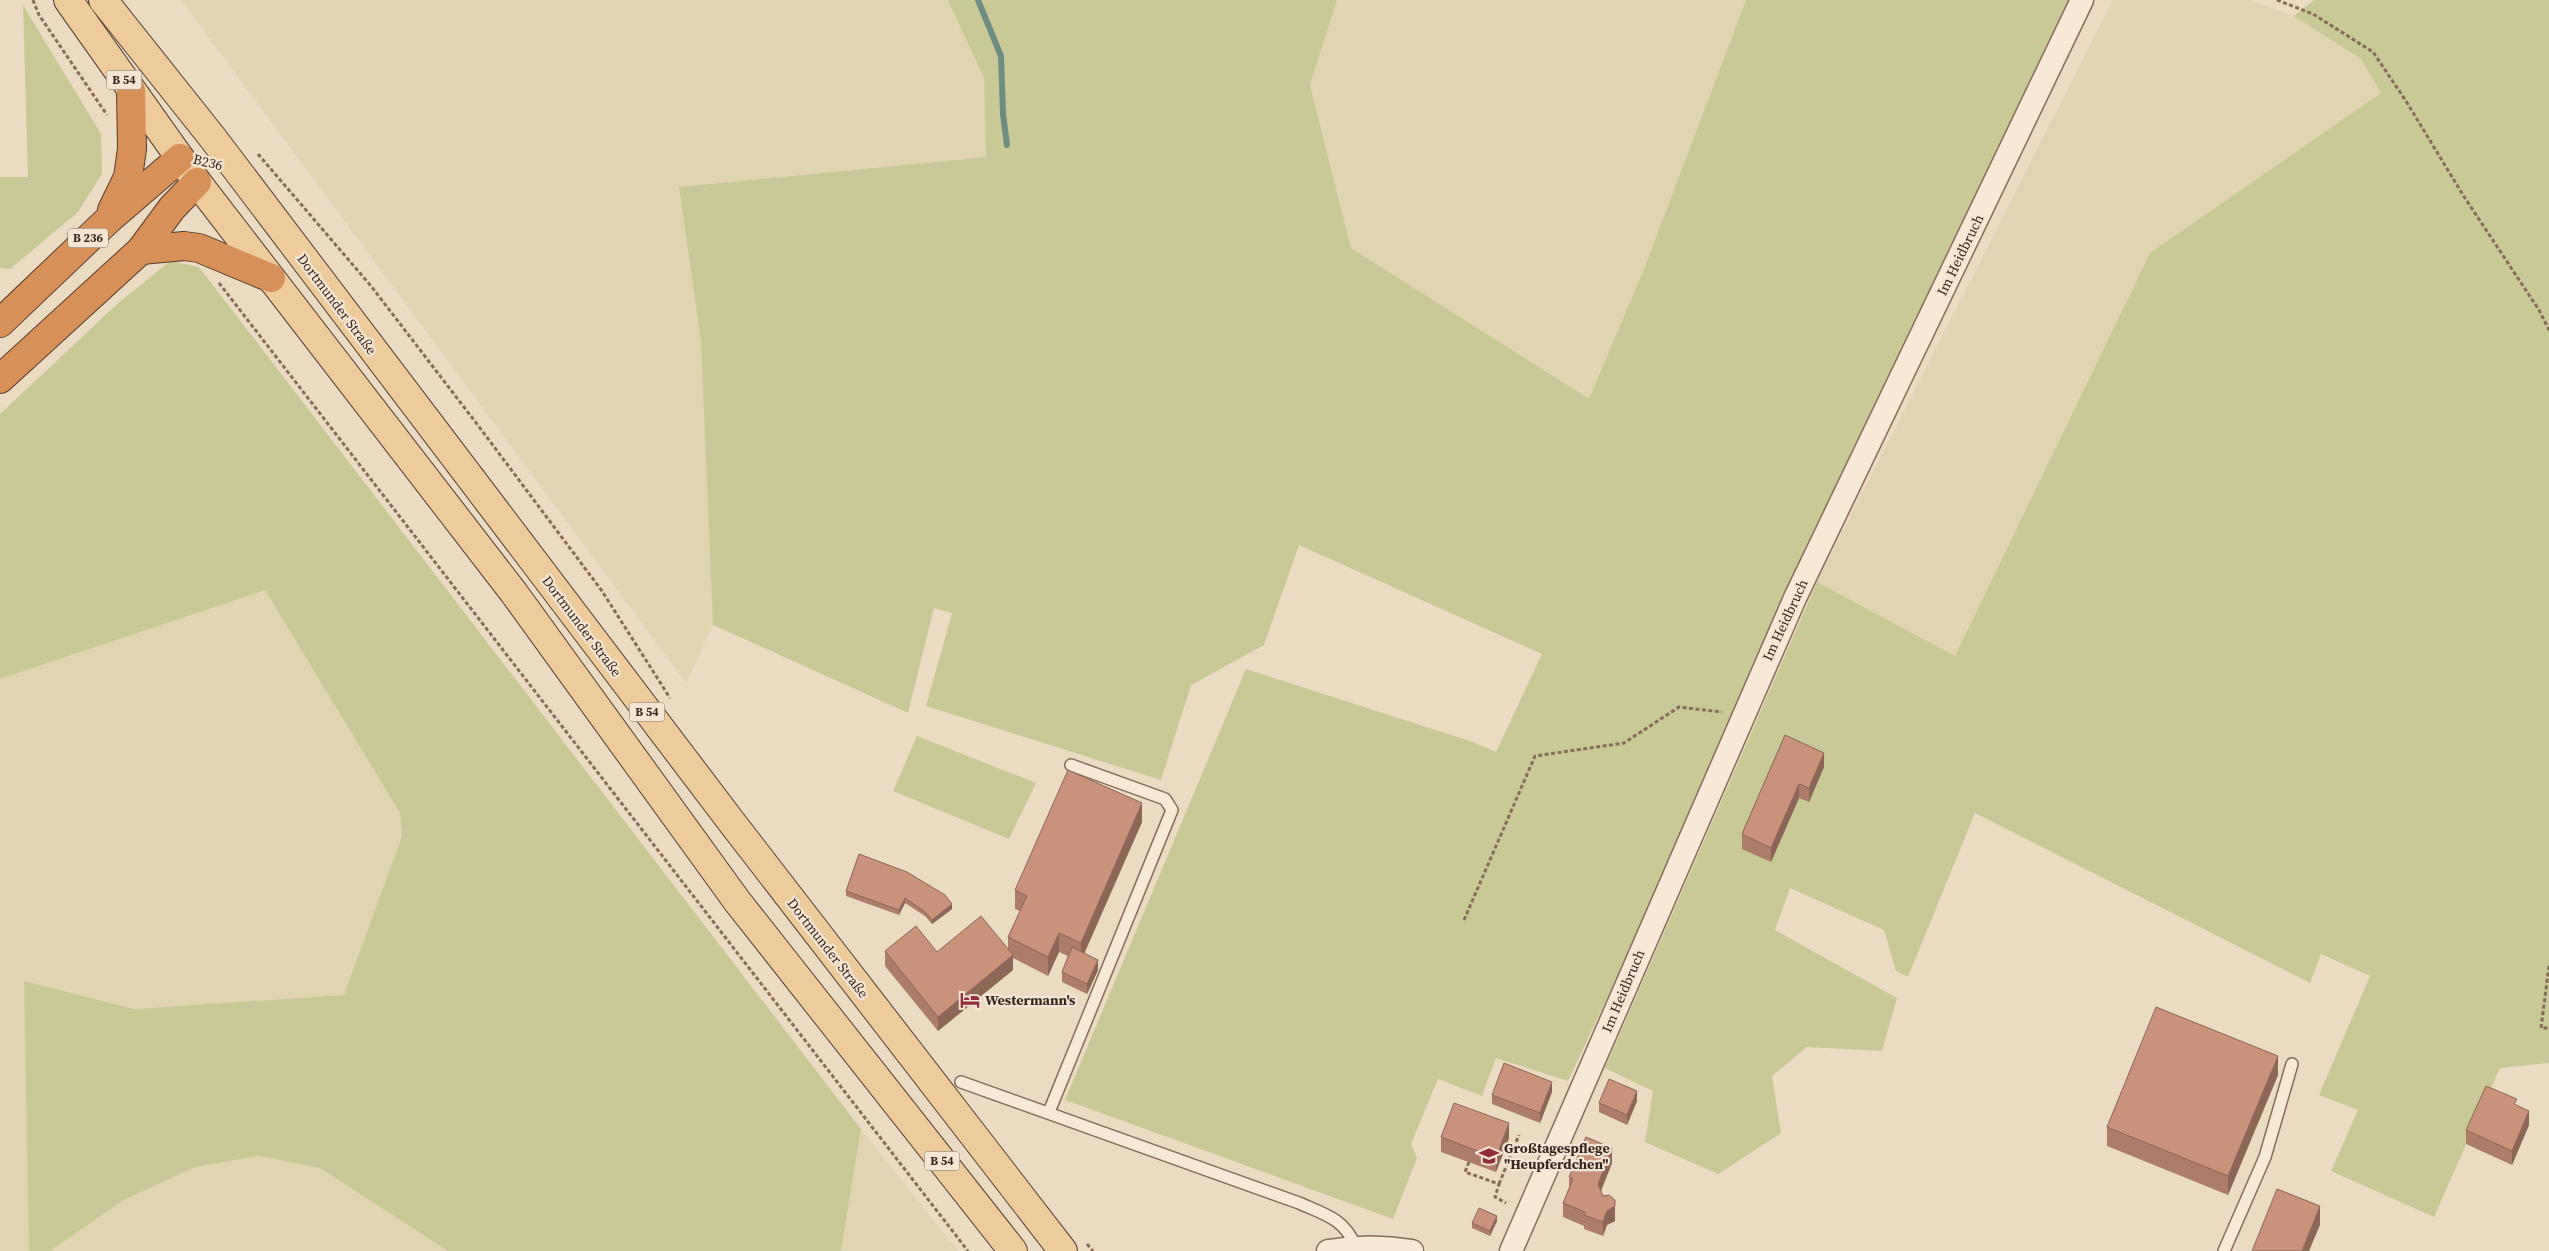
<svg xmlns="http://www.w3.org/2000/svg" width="2549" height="1251" viewBox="0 0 2549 1251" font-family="'Source Serif 4',serif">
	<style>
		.farmland { fill: #e1d4b1 }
		.green { fill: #c9c998 }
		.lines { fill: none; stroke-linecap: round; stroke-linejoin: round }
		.stream { stroke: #6d8d81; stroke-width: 6 }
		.lane-casing { stroke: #856c5b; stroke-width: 14 }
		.street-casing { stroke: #856c5b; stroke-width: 25 }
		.primary-casing { stroke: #533c2f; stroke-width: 30 }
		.highway-casing { stroke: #533c2f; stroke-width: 30 }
		.path { stroke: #856c5b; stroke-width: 3; stroke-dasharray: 4 2.5; stroke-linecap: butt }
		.lane { stroke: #f7e9d6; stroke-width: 11 }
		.street { stroke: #f7e9d6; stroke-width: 22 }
		.primary { stroke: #edcb9d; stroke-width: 28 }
		.highway { stroke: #d79058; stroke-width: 28 }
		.wall { fill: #ac7e6a }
		.shaded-wall { fill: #8c6656 }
		.building { fill: #c8927b; stroke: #8c6656 }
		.labels { text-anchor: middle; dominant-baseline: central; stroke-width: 4.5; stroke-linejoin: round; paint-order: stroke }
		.shield { fill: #f4e6d3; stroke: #6f6054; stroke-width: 1 }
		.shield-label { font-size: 12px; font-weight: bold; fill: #36271e }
		.street-label { font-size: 14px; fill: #36271e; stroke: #f4e6d3 }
		.poi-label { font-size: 14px; font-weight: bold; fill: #36271e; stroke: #f4e6d3; text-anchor: start }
	</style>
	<rect width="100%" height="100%" fill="#ecdbc3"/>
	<g class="farmland">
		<path d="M181,0H950L984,72L986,157L679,187L701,342L713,625L686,683Z"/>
		<path d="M1337,0H1746L1644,269L1589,400L1351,248L1310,85Z"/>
		<path d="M2113,0H2250L2294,16L2361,59L2381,93L2150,253L1955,656L1817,582Z"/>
		<path d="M265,590L400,813L402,836L344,995L134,1009L24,981L29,1251H0V679Z"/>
		<path d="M861,1129L958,1251H841Z"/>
		<path d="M259,1156L320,1168L448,1251H50L122,1201L195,1167Z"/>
	</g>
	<g class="green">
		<path d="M948,0H1337L1310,85L1351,248L1589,399L1644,269L1746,0H2078L1568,1081L1496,1058L1482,1096L1438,1079L1411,1144L1417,1158L1393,1219L1065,1100L1246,669L1473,742L1496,752L1542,654L1299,545L1264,645L1191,685L1161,780L926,706L952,613L934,608L908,713L713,625L701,342L679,187L986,157L984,78Z"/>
		<path d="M2314,0H2549V1063L2500,1068L2434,1217L2331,1171L2358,1110L2319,1095L2370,976L2321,954L2310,983L1975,813L1908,977L1896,971L1884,930L1790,888L1775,930L1897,998L1882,1051L1807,1047L1772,1076L1781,1133L1718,1174L1645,1142L1653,1091L1605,1068L1817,582L1955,656L2150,253L2381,93L2361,59L2294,16Z"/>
		<path d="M23,5L101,134L102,174L78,212L10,269L0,268V177H28Z"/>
		<path d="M170,261L199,267L861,1129L841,1251H448L320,1168L259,1156L195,1167L122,1201L50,1251H29L24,981L134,1009L344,995L402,836L400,813L265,590L0,679V414L116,305Z"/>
		<path d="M917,736L1036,783L1009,839L893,791Z"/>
	</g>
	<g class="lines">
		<path class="stream" d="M978,0L1001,56L1003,114L1007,145"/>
		<defs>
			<g id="lane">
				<path d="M961,1082L1299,1203C1324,1214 1345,1219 1355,1246"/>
				<path d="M1049,1112L1172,810L1165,799L1071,765"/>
				<path d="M2224,1251L2265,1157L2292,1064"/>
			</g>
			<g id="street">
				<path d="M1328,1251C1358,1246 1382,1246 1412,1251"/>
				<path d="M1511,1251L1795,598L2082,0"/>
			</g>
			<g id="primary">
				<path d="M68,0L197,182L514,593L737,901L1013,1251"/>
				<path d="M103,0L212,137L730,820L1063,1251"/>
			</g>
			<g id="highway">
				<path d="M112,210L128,177L132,149L131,90"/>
				<path d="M141,250L184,246L199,248L271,278"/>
				<path d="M0,323L108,220L180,158"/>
				<path d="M0,379L141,250L172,208L197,182"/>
			</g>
		</defs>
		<use href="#lane" class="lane-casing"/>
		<use href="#street" class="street-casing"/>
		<use href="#primary" class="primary-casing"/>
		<use href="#highway" class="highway-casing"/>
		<g class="path">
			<path d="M33,0L39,15L107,115"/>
			<path d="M2277,0L2313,14L2373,52L2406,101L2463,195L2539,310L2549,330"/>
			<path d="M258,154L371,286L480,428L602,591L670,698"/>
			<path d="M219,283L968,1251"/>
			<path d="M1464,920L1535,756L1624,743L1679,707L1722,712"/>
			<path d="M2549,966L2541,1028H2549"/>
			<path d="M1469,1162L1465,1172L1499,1184L1495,1197L1506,1203"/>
			<path d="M1499,1184L1519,1135"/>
			<path d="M1087,1244L1093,1251"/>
		</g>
		<use href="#lane" class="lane"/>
		<use href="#street" class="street"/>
		<use href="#primary" class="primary"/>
		<use href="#highway" class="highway"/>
	</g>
	<g class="wall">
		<path d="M1785,735L1824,767L1809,802L1799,798L1771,862L1742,849V834Z"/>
		<path d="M1142,822L1084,953L1098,970L1087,994L1062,982V972L1068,956L1059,952L1048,976L1013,958V970L938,1031L885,966V951L937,952L1008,949V937L1020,911L1015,909V890Z"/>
		<path d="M859,854L952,909L932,924L925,916L905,903L899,915L846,896V891Z"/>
		<path d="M2278,1075L2228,1195L2107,1146V1127Z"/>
		<path d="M1552,1092L1540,1123L1492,1104V1095Z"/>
		<path d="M1637,1101L1627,1125L1599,1112V1103Z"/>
		<path d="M2517,1105L2529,1125L2512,1165L2466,1144V1130Z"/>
		<path d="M1441,1137L1509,1138L1496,1172L1441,1152Z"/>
		<path d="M1612,1163L1601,1191L1615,1221L1607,1225L1603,1236L1584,1229V1226L1563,1217V1203L1569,1188V1177Z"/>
		<path d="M1497,1221L1490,1236L1472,1228V1223Z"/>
	</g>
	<g class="shaded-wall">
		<path d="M1824,753V767L1809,802V788Z"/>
		<path d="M1799,784V798L1771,862V848Z"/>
		<path d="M1142,803V822L1081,961V943Z"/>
		<path d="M905,898V903L899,915V910Z"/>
		<path d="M952,904V909L932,924V920Z"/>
		<path d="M1059,933V952L1048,976V957Z"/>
		<path d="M1013,955V970L938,1031V1017Z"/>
		<path d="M1098,960V970L1087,994V984Z"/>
		<path d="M2278,1056V1075L2228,1195V1176Z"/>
		<path d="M1552,1082V1092L1540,1123V1113Z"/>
		<path d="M1637,1091V1101L1627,1125V1115Z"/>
		<path d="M2529,1111V1125L2512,1165V1151Z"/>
		<path d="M1509,1123V1138L1496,1172V1158Z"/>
		<path d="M1612,1148V1163L1598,1198V1184Z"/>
		<path d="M1615,1206V1221L1607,1225L1603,1236V1222L1607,1211Z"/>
		<path d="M2320,1206V1225L2309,1251H2302Z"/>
		<path d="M1497,1216V1221L1490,1236V1231Z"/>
	</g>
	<g class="building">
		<path d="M1785,735L1824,753L1809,788L1799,784L1771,848L1742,834Z"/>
		<path d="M1068,770L1142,803L1081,943L1059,933L1048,957L1008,937L1027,896L1015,890Z"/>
		<path d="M859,854L907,872L945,895L952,904L932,920L925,912L905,898L899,910L846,891Z"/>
		<path d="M981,916L1013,955L938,1017L885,951L916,926L937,952Z"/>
		<path d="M1072,947L1098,960L1087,984L1062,972Z"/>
		<path d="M2156,1007L2278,1056L2228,1176L2107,1127Z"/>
		<path d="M1504,1063L1552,1082L1540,1113L1492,1095Z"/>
		<path d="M1609,1079L1637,1091L1627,1115L1599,1103Z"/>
		<path d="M2486,1086L2517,1099L2514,1104L2529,1111L2512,1151L2466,1130Z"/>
		<path d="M1454,1103L1509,1123L1496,1158L1441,1137Z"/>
		<path d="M1586,1137L1612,1148L1598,1184L1603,1196L1609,1195L1615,1200V1206L1607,1211L1603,1222L1584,1215L1585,1212L1563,1203L1573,1179L1569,1177Z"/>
		<path d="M2277,1189L2320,1206L2302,1251H2252Z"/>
		<path d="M1479,1208L1497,1216L1490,1231L1472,1223Z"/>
	</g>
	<defs>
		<symbol id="hotel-bare" viewBox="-9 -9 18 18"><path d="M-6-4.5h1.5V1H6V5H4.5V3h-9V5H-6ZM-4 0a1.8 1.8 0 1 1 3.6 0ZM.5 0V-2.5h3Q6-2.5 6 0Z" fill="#922e3a" stroke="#f4e6d3" stroke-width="2.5" paint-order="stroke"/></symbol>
		<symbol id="school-bare" viewBox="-9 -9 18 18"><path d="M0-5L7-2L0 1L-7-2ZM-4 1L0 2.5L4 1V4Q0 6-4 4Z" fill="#922e3a" stroke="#f4e6d3" stroke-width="2.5" paint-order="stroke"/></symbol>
	</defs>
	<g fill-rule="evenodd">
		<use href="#hotel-bare" x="956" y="986" width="28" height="28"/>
		<use href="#school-bare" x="1475" y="1142" width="28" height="28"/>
	</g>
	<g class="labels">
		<g class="shield">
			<rect x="106.5" y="70.5" width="35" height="19" rx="4"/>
			<rect x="68" y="228.5" width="40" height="19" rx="4"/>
			<rect x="629.5" y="702.5" width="35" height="19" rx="4"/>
			<rect x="924.5" y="1151.5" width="35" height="19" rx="4"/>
		</g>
		<g class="shield-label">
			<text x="124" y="80">B 54</text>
			<text x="88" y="238">B 236</text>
			<text x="647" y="712">B 54</text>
			<text x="942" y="1161">B 54</text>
		</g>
		<g class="street-label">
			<text transform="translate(208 162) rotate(14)">B236</text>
			<text transform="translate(1960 255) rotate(-64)">Im Heidbruch</text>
			<text transform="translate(337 304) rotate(53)">Dortmunder Straße</text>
			<text transform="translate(1785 620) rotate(-65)">Im Heidbruch</text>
			<text transform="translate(582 626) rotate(53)">Dortmunder Straße</text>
			<text transform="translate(828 948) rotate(52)">Dortmunder Straße</text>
			<text transform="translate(1623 991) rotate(-67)">Im Heidbruch</text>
		</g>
		<g class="poi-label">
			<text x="985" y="1000">Westermann's</text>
			<text x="1504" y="1148">Großtagespflege<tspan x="1504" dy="16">"Heupferdchen"</tspan></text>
		</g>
	</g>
</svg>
